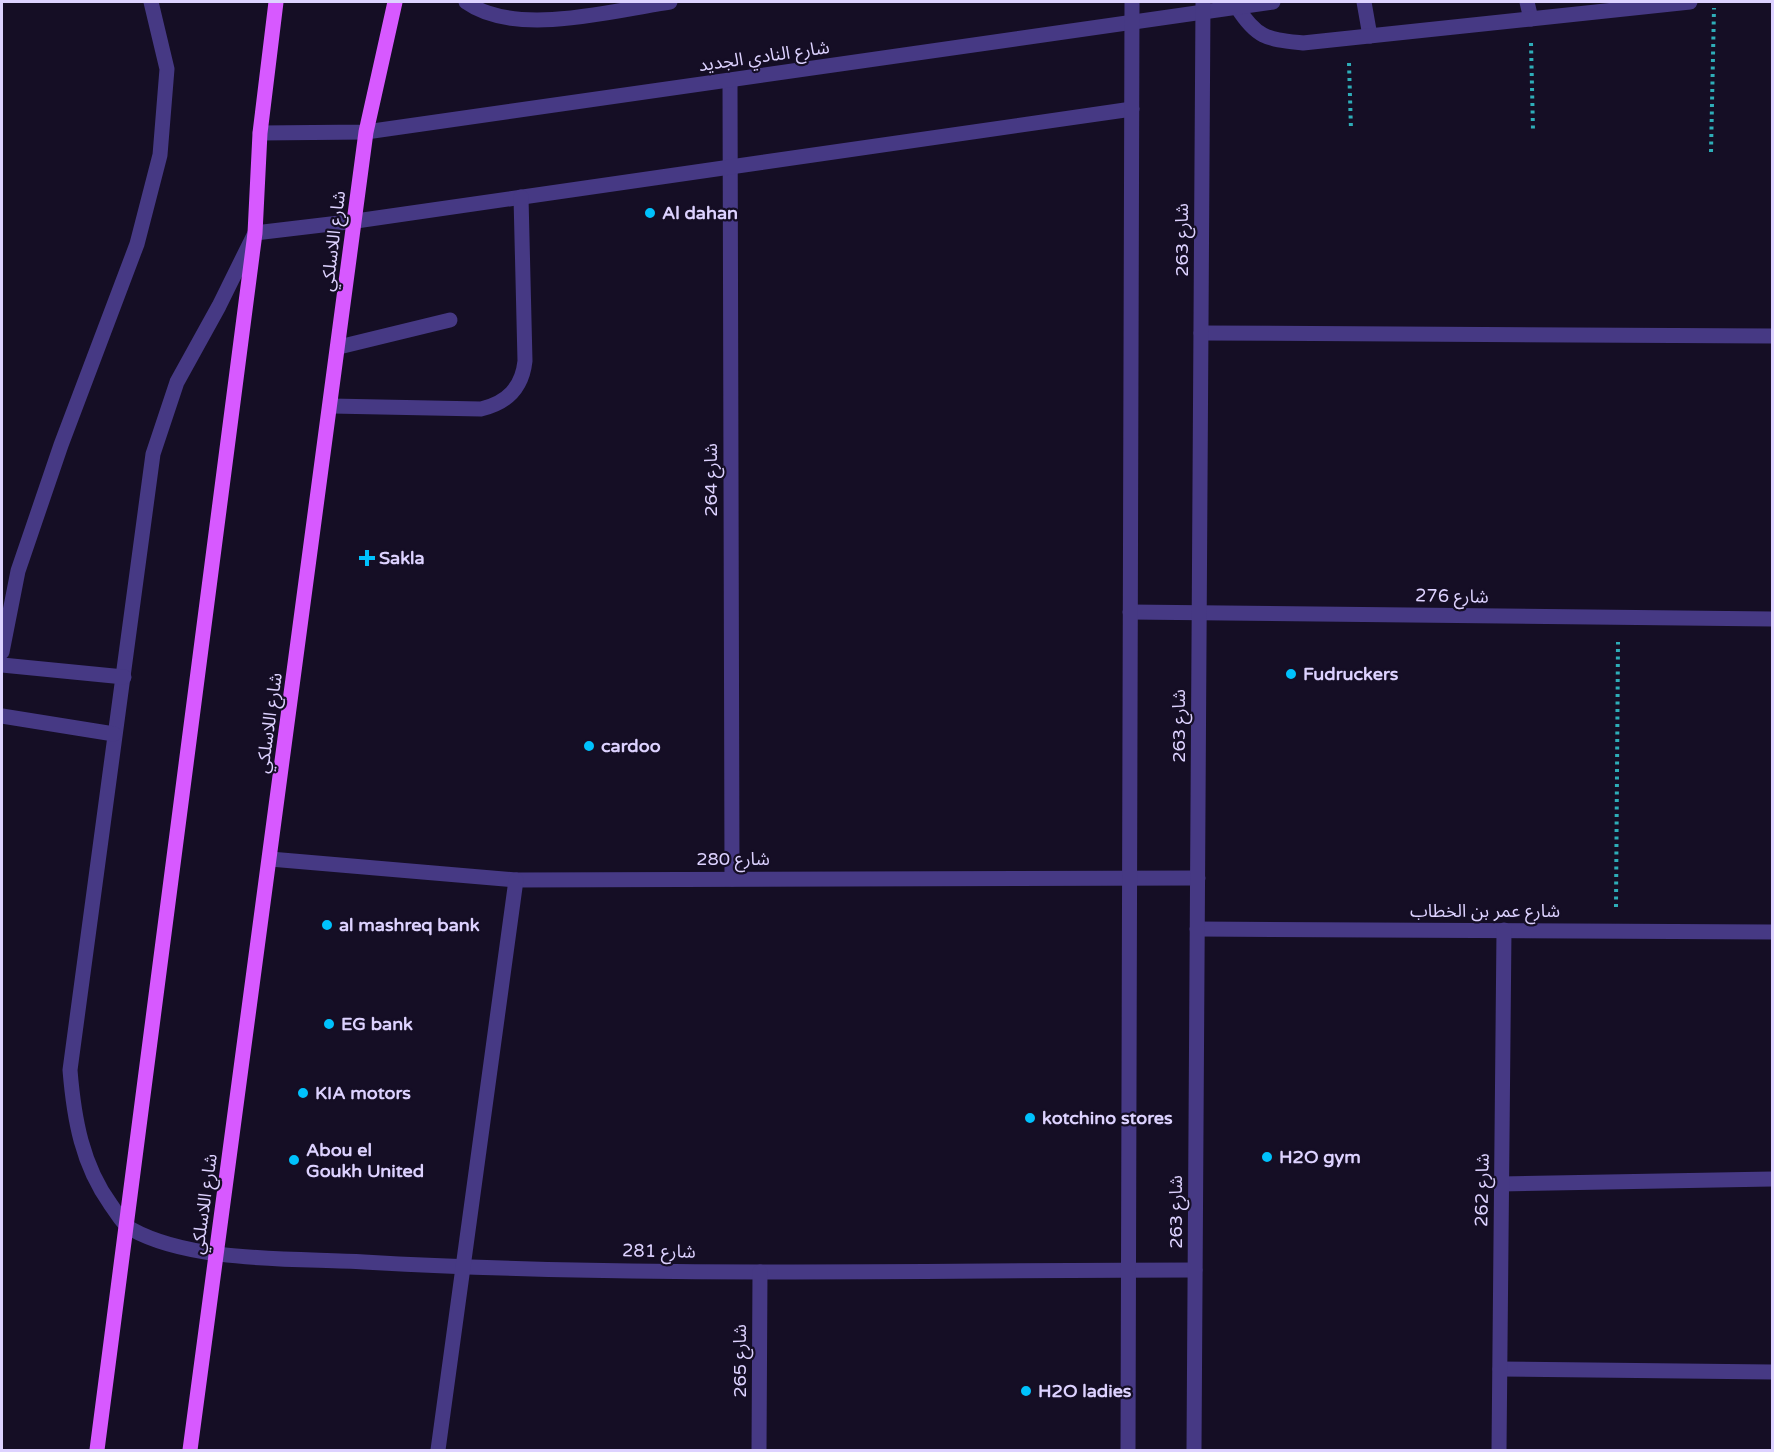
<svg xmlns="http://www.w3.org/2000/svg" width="1774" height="1452" viewBox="0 0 1774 1452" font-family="'Varela Round','Noto Sans Arabic',sans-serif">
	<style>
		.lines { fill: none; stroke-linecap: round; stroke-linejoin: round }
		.path { stroke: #2eadb8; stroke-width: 4; stroke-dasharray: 3 4.5; stroke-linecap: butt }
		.minor { stroke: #463984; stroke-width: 15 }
		.major { stroke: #d759ff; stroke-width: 15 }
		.poi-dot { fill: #00c2fd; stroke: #150e25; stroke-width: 2 }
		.labels { text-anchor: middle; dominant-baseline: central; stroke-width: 4.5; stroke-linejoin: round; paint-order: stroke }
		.street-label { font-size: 18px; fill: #ddd2ff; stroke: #150e25 }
		.poi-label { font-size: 18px; font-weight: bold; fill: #ddd2ff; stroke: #150e25; text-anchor: start }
	</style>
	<rect width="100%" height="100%" fill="#150e25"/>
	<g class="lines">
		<g class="path">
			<path d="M1531,43L1533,130"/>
			<path d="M1349,63L1351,130"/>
			<path d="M1711,152L1714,8"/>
			<path d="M1616,907L1618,642"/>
		</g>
		<g class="minor">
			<path d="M466,2C516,38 613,10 670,2"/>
			<path d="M1364,2L1370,36"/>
			<path d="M1527,2L1531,19"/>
			<path d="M1237,7C1257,39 1268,39 1303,43L1690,2"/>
			<path d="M730,81L732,879"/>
			<path d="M1132,109L356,221L255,233L219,306L177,382L153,454L70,1070C74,1119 82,1165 111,1205C117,1213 122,1224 131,1229C192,1263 294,1258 364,1262C640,1278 918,1270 1195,1270"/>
			<path d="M260,133L366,132L1273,2"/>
			<path d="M1201,333L1772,336"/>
			<path d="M339,347L450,320"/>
			<path d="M331,406L481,409C507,403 522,388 525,361L521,197"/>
			<path d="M1130,612L1772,619"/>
			<path d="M2,652L18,571L61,445L137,244L160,155L167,69L151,2"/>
			<path d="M2,665L124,677"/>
			<path d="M2,716L114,734"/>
			<path d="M270,859L516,880L1198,878"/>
			<path d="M1197,929L1772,932"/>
			<path d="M1501,1184L1772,1179"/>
			<path d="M1500,1369L1772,1372"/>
			<path d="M438,1450L516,880"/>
			<path d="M759,1450L760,1272"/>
			<path d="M1128,1450L1132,2"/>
			<path d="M1194,1450L1203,2"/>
			<path d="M1499,1450L1504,930"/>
		</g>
		<g class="major">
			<path d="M97,1450L255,233L260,133L276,2"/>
			<path d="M190,1450L366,132L395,2"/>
		</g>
	</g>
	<g class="poi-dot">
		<circle cx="650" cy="213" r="6"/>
		<path d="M364 549h6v6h6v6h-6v6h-6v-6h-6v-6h6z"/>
		<circle cx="1291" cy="674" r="6"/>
		<circle cx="589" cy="746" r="6"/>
		<circle cx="327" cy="925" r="6"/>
		<circle cx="329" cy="1024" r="6"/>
		<circle cx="303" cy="1093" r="6"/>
		<circle cx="1030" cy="1118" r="6"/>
		<circle cx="1267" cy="1157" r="6"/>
		<circle cx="294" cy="1160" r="6"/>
		<circle cx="1026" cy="1391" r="6"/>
	</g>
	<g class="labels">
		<g class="street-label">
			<text transform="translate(764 56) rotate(-8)">شارع النادي الجديد</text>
			<text transform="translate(1182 240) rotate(-90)">شارع 263</text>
			<text transform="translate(333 241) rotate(-83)">شارع اللاسلكي</text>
			<text transform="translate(711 480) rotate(-90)">شارع 264</text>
			<text transform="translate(1452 596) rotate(1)">شارع 276</text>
			<text transform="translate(269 723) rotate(-82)">شارع اللاسلكي</text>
			<text transform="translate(1179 726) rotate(-90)">شارع 263</text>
			<text x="733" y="859">شارع 280</text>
			<text x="1485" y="911">شارع عمر بن الخطاب</text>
			<text transform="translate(1482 1190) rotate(-89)">شارع 262</text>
			<text transform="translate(204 1204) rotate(-82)">شارع اللاسلكي</text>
			<text transform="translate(1176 1212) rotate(-90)">شارع 263</text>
			<text transform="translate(659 1251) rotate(1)">شارع 281</text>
			<text transform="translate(740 1361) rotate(-90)">شارع 265</text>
		</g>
		<g class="poi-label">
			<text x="662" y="213">Al dahan</text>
			<text x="379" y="558">Sakla</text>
			<text x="1303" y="674">Fudruckers</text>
			<text x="601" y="746">cardoo</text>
			<text x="339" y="925">al mashreq bank</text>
			<text x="341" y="1024">EG bank</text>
			<text x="315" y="1093">KIA motors</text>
			<text x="1042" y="1118">kotchino stores</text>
			<text x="306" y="1150">Abou el<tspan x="306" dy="21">Goukh United</tspan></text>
			<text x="1279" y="1157">H2O gym</text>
			<text x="1038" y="1391">H2O ladies</text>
		</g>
	</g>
	<rect width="1774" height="1452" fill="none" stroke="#ddd2ff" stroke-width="6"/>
</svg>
